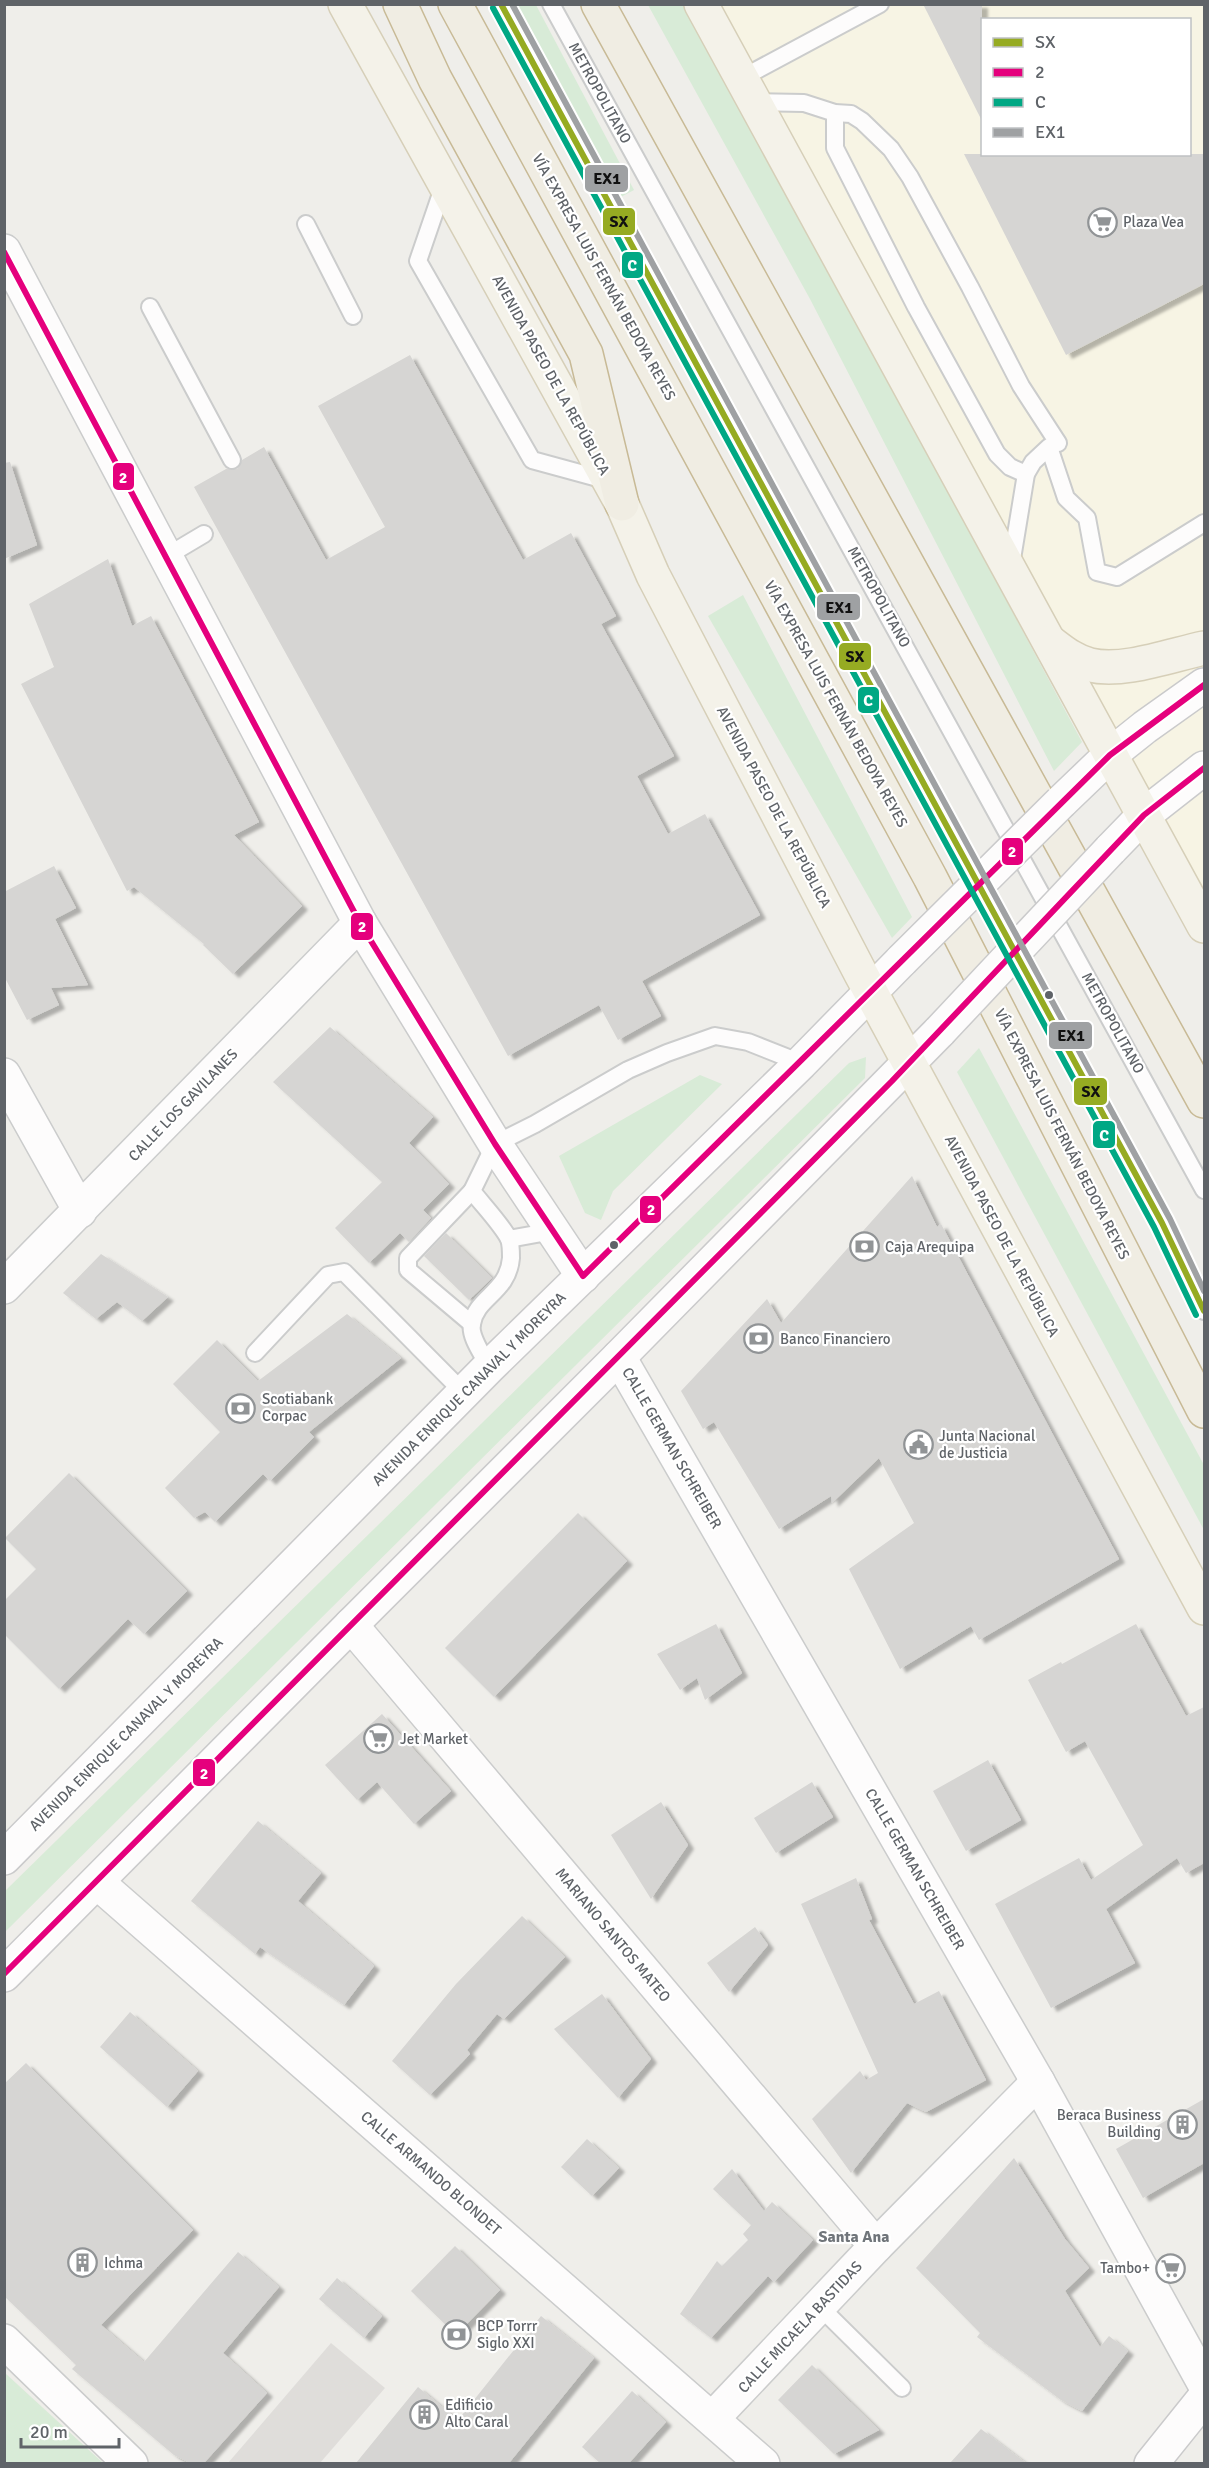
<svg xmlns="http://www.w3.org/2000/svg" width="1209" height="2468" viewBox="0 0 1209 2468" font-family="Signika,sans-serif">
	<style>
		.commercial { fill: #f7f4e4; fill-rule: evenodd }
		.industrial { fill: #dfddda }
		.green { fill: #d8ebd7 }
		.building { fill: #d6d5d3; filter: url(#shadow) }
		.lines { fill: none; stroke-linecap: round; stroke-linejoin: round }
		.lane-casing { stroke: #cbcccc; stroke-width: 20 }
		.street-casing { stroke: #cbcccc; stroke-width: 36 }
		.secondary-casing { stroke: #cacacb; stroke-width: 36 }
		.primary-casing { stroke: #d6cfb8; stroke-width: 36 }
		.highway-casing { stroke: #c8ba96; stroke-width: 36 }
		.lane { stroke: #fdfcfc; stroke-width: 16 }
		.street { stroke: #fdfcfc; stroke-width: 33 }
		.secondary { stroke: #fdfcfc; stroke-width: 33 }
		.primary { stroke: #f4f2e9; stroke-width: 33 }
		.highway { stroke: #f0ede3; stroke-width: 33 }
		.secondary-bridge-casing { stroke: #cacacb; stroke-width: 36; stroke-linecap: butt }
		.secondary-bridge { stroke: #fdfcfc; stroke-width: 33 }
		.bus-1-casing { stroke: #fff; stroke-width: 10 }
		.bus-2-casing { stroke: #fff; stroke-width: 10 }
		.bus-3-casing { stroke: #fff; stroke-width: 10 }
		.bus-4-casing { stroke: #fff; stroke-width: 10 }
		.bus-1 { stroke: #96ab22; stroke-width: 6 }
		.bus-2 { stroke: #e5007d; stroke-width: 6 }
		.bus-3 { stroke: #00a884; stroke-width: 6 }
		.bus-4 { stroke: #9fa1a3; stroke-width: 6 }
		.bus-dot { fill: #5f6368; stroke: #fff; stroke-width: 2 }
		.labels { text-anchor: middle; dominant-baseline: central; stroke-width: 4.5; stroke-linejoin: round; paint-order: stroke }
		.street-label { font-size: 15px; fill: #5f6368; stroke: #fff }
		.poi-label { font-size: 15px; fill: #5f6368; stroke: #fff; text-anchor: start }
		.neighbourhood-label { font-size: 16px; font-weight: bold; fill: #70757a; stroke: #fff }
		.line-badge { stroke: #fff; stroke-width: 2 }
		.badge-label { font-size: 16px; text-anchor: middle; font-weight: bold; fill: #fff }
		.pale-badge-label { font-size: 16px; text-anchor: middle; font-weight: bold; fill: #111 }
	</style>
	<defs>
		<filter id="shadow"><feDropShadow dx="6" dy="4" stdDeviation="1.5" flood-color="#0004"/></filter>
	</defs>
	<rect width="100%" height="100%" fill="#efeeea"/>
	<path class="commercial" d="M709,5H1204V928ZM982,20H1190V154H982Z"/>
	<path class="industrial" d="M331,2343L385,2388L320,2463H228Z"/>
	<g class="green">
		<path d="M514,5H536L634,190L617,199Z"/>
		<path d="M648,5H688L1082,742L1054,771L810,299Z"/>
		<path d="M743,595L912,917L892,938L708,616Z"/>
		<path d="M979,1048L1204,1465V1530L957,1072Z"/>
		<path d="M866,1057L865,1078L5,1932V1891L849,1063Z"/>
		<path d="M700,1075L722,1084L613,1191L601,1220L585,1213L559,1156Z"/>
		<path d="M4,2373H5L103,2463H5Z"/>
	</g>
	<g class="building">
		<path d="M923,4H982V121Z"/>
		<path d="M964,154H1204V284L1066,355Z"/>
		<path d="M410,355L523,560L571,533L616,616L601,624L674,756L637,776L668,834L705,814L760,915L642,981L661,1016L618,1040L599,1005L508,1056L194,487L226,469H237L242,460L264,447L326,560L385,527L318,406Z"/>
		<path d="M10,462L37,545L4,559V463Z"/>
		<path d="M108,559L132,626L151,616L259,822L234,835L302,906L233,974L203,945L204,944L134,887L127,891L21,684L54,667L29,604Z"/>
		<path d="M54,866L76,908L55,919L88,985L51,988L59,1005L27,1020L4,976V892Z"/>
		<path d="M330,1027L433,1117L409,1143L449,1184L423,1210L431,1218L409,1242L400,1233L369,1263L335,1228L382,1182L273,1082Z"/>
		<path d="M912,1176L937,1227L941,1224L1119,1559L979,1640L971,1626L900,1669L849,1569L914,1523L879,1458L832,1503L831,1496L779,1529L714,1422L703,1429L681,1391L767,1299L781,1323Z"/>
		<path d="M446,1233L492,1278L469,1300L424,1256Z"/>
		<path d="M101,1254L168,1297L142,1321L117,1302L96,1319L63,1293Z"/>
		<path d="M347,1314L401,1358L309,1432L314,1437L270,1481L263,1474L215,1522L205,1512L194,1518L165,1488L220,1432L173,1384L217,1340L258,1381Z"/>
		<path d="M69,1473L187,1591L144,1634L128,1619L59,1689L4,1634V1601L36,1569L5,1538Z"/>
		<path d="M578,1513L627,1561L494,1697L445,1648Z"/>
		<path d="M716,1624L742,1673L705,1700L697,1678L680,1690L657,1654Z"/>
		<path d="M1136,1624L1186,1716L1204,1707V1863L1186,1873L1177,1858L1106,1909L1135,1963L1051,2008L995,1904L1079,1858L1091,1880L1143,1845L1085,1741L1066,1752L1028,1680L1061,1662L1062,1664Z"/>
		<path d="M382,1714L451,1791L414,1824L377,1782L357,1800L325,1765Z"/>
		<path d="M988,1760L1021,1820L966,1851L933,1791Z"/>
		<path d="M812,1782L833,1817L776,1853L754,1818Z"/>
		<path d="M661,1802L688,1845L651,1899L611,1835Z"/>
		<path d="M258,1821L321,1873L298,1901L374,1966L344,2005L260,1947L255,1954L191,1901Z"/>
		<path d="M856,1878L872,1919L869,1920L914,2004L939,1991L986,2080L926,2112L907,2103L851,2173L812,2119L860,2071L866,2080L878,2073L801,1904Z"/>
		<path d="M522,1916L565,1957L504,2019L497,2014L467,2050L470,2054L430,2095L392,2061L456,1984Z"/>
		<path d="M755,1927L768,1945L729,1992L707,1963Z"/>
		<path d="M602,1994L651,2059L618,2098L554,2029Z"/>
		<path d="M130,2012L198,2071L167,2107L100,2047Z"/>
		<path d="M26,2063L193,2230L101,2325L144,2362L238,2252L279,2287L223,2353L267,2393L204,2463H190L174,2455L72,2369L76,2365L4,2296V2084Z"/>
		<path d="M1204,2099V2163L1143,2198L1116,2149Z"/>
		<path d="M587,2139L619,2168L592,2196L561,2167Z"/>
		<path d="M1014,2158L1065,2239L1089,2268L1065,2291L1100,2347L1109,2336L1128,2351L1082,2411L1061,2400L977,2337L980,2333L916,2268Z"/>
		<path d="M732,2169L764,2211L772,2202L813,2240L774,2282L768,2276L711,2338L680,2314L717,2261L722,2266L748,2240L743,2234L751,2225L713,2189Z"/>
		<path d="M455,2246L500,2290L456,2335L411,2291Z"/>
		<path d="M337,2278L382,2316L364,2338L319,2299Z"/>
		<path d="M541,2316L594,2358L509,2463H356L418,2387L458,2420Z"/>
		<path d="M812,2365L879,2430L834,2454L778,2400Z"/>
		<path d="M632,2391L666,2422L629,2463H600L582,2447Z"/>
		<path d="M981,2429L1026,2463H950Z"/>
	</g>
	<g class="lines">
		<defs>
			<g id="lane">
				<path d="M501,4L1162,1223L1204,1311"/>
				<path d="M551,4L1204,1190"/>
				<path d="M742,78L880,4"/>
				<path d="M755,102L804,103L835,113L851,114L862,121L891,149L910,177L970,287L1021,386L1058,443"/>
				<path d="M835,113V148L916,307L997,454L1010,467L1026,474"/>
				<path d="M444,185L418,261L532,460L609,481"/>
				<path d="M306,224L353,316"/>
				<path d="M150,307L232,460"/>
				<path d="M167,556L204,534"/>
				<path d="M1011,565L1026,474L1033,462L1049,447L1066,498L1087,518L1097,572L1117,577L1204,523"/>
				<path d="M509,1239L553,1231"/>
				<path d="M472,1324L408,1270V1258L472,1191"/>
				<path d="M255,1353L328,1275L344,1272L464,1393"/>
				<path d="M489,1367C484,1356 469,1337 472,1324C476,1297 508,1293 511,1258C511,1252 511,1244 509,1239C502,1225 482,1204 472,1191L495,1144L535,1124L628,1070L667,1053L715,1036L748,1042L801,1063"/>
				<path d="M820,2307L902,2388"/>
			</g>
			<g id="street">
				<path d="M4,251L360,923L495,1144L583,1276"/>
				<path d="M4,1075L80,1211"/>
				<path d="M4,1287L360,923"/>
				<path d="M619,1357L1038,2082L1204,2383"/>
				<path d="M351,1625L876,2246"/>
				<path d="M98,1883L763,2464"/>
				<path d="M4,2341L131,2464"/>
				<path d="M713,2418L876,2246L1038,2082"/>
			</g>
			<g id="secondary">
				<path d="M1061,802L1110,755L1145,727L1204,685"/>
				<path d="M1110,850L1144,815L1204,768"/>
				<path d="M4,1858L489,1367L801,1063L902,960"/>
				<path d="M4,1975L351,1625L619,1357L940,1031"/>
				<path d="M1151,2464L1204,2398"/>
			</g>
			<g id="primary">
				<path d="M345,4L622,504L653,575L861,974L1204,1608"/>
				<path d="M701,4L1204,926"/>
				<path d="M1050,642C1063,652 1074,661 1090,665C1123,673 1171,655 1204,648"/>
			</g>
			<g id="highway">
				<path d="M400,4L435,79L586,354L622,504"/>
				<path d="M455,4L930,877L1204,1411"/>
				<path d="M598,4L1204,1101"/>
			</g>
		</defs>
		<use href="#lane" class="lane-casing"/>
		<use href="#street" class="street-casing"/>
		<use href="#secondary" class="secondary-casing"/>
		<use href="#primary" class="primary-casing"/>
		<use href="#highway" class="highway-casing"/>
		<use href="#lane" class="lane"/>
		<use href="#street" class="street"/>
		<use href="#secondary" class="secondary"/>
		<use href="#primary" class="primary"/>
		<use href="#highway" class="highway"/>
		<defs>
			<g id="secondary-bridge">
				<path d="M902,960L1061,802"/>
				<path d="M940,1031L1110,850"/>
			</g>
		</defs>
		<use href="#secondary-bridge" class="secondary-bridge-casing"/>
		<use href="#secondary-bridge" class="secondary-bridge"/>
		<defs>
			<path id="bus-1" d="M501,4L1162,1223L1204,1311"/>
			<g id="bus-2">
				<path d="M4,252L360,923L495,1144L583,1276L1110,755L1204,685"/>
				<path d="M4,1974L892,1081L1144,815L1204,768"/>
			</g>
			<path id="bus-3" d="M493,8L1154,1227L1196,1315"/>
			<path id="bus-4" d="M512,4L1170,1219L1204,1291"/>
		</defs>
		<use href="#bus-1" class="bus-1-casing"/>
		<use href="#bus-2" class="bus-2-casing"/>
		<use href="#bus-3" class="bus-3-casing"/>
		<use href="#bus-4" class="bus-4-casing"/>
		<use href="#bus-1" class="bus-1"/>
		<use href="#bus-2" class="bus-2"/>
		<use href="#bus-3" class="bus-3"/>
		<use href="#bus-4" class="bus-4"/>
	</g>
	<defs>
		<symbol id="supermarket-ring" viewBox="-11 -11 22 22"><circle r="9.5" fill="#fff" stroke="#919496" stroke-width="1.5"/><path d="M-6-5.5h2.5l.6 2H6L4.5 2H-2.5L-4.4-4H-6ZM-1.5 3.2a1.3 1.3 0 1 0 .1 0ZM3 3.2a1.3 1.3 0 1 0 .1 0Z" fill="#919496"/></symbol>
		<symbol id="bank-ring" viewBox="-11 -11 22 22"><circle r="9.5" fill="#fff" stroke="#919496" stroke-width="1.5"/><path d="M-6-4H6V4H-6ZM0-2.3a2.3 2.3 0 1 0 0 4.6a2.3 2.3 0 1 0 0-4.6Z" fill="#919496"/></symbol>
		<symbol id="civic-ring" viewBox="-11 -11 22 22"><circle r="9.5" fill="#fff" stroke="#919496" stroke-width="1.5"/><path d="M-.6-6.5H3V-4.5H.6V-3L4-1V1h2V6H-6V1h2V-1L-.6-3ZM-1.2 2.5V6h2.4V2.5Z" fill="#919496"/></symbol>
		<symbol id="building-ring" viewBox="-11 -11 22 22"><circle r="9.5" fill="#fff" stroke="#919496" stroke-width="1.5"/><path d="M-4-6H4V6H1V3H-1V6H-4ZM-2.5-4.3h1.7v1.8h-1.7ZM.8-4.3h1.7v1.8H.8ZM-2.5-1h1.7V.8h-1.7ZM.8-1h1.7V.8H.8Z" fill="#919496"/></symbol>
	</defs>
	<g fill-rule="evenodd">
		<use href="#supermarket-ring" x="1086" y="206" width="33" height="33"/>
		<use href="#bank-ring" x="848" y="1230" width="33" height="33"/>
		<use href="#bank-ring" x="742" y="1322" width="33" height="33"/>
		<use href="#bank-ring" x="224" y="1392" width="33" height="33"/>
		<use href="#civic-ring" x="902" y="1428" width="33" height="33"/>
		<use href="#supermarket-ring" x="362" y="1722" width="33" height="33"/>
		<use href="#building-ring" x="1166" y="2108" width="33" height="33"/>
		<use href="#building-ring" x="66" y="2246" width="33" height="33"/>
		<use href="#supermarket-ring" x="1154" y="2252" width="33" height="33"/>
		<use href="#bank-ring" x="440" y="2318" width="33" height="33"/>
		<use href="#building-ring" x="408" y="2398" width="33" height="33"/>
	</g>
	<g class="bus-dot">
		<circle cx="1049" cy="995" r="5"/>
		<circle cx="614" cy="1245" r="5"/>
	</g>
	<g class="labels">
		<g class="street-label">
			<text transform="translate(600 93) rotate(61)">METROPOLITANO</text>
			<text transform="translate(604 277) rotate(61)">VÍA EXPRESA LUIS FERNÁN BEDOYA REYES</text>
			<text transform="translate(551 375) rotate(61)">AVENIDA PASEO DE LA REPÚBLICA</text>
			<text transform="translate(879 597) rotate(61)">METROPOLITANO</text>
			<text transform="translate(836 704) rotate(61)">VÍA EXPRESA LUIS FERNÁN BEDOYA REYES</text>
			<text transform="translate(774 807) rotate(62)">AVENIDA PASEO DE LA REPÚBLICA</text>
			<text transform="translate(1113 1023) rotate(61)">METROPOLITANO</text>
			<text transform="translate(183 1105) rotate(-46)">CALLE LOS GAVILANES</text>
			<text transform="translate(1062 1134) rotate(63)">VÍA EXPRESA LUIS FERNÁN BEDOYA REYES</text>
			<text transform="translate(1002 1236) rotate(62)">AVENIDA PASEO DE LA REPÚBLICA</text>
			<text transform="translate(469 1389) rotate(-45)">AVENIDA ENRIQUE CANAVAL Y MOREYRA</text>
			<text transform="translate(672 1448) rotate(60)">CALLE GERMAN SCHREIBER</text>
			<text transform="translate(126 1734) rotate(-45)">AVENIDA ENRIQUE CANAVAL Y MOREYRA</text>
			<text transform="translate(915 1869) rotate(60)">CALLE GERMAN SCHREIBER</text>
			<text transform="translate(613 1935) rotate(50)">MARIANO SANTOS MATEO</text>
			<text transform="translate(431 2173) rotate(41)">CALLE ARMANDO BLONDET</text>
			<text transform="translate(800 2327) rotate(-47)">CALLE MICAELA BASTIDAS</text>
		</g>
		<g class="poi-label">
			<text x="1123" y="222">Plaza Vea</text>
			<text x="885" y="1247">Caja Arequipa</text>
			<text x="780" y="1339">Banco Financiero</text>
			<text x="262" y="1399">Scotiabank<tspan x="262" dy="17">Corpac</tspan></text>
			<text x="939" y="1436">Junta Nacional<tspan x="939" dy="17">de Justicia</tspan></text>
			<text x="400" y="1739">Jet Market</text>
			<text x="1161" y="2115" text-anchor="end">Beraca Business<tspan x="1161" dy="17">Building</tspan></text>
			<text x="104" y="2263">Ichma</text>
			<text x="1150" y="2268" text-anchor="end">Tambo+</text>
			<text x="477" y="2326">BCP Torrr<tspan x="477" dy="17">Siglo XXI</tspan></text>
			<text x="445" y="2405">Edificio<tspan x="445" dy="17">Alto Caral</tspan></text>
		</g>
		<g class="neighbourhood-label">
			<text x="854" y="2237">Santa Ana</text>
		</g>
	</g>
	<g class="line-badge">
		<rect x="584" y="164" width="45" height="29" rx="6" fill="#9fa1a3"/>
		<rect x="602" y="207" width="34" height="29" rx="6" fill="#96ab22"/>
		<rect x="621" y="251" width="23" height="28" rx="6" fill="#00a884"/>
		<rect x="112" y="462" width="23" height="29" rx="6" fill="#e5007d"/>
		<rect x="816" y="593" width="45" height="28" rx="6" fill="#9fa1a3"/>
		<rect x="838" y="642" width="34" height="29" rx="6" fill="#96ab22"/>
		<rect x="857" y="686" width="23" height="28" rx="6" fill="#00a884"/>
		<rect x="1001" y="837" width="23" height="29" rx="6" fill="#e5007d"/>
		<rect x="350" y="912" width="24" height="29" rx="6" fill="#e5007d"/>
		<rect x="1048" y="1021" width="45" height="29" rx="6" fill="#9fa1a3"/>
		<rect x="1073" y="1077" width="35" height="29" rx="6" fill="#96ab22"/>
		<rect x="1092" y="1120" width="24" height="29" rx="6" fill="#00a884"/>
		<rect x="639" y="1195" width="23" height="29" rx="6" fill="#e5007d"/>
		<rect x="192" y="1758" width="24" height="29" rx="6" fill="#e5007d"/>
	</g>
	<g class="badge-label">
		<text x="632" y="271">C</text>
		<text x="123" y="483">2</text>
		<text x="868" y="706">C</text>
		<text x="1012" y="857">2</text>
		<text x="362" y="932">2</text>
		<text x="1104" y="1141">C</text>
		<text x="651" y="1215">2</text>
		<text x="204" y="1779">2</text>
	</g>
	<g class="pale-badge-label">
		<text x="607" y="184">EX1</text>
		<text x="619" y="227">SX</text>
		<text x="839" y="613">EX1</text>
		<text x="855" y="662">SX</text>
		<text x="1071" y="1041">EX1</text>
		<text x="1091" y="1097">SX</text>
	</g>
	<rect width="1209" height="2468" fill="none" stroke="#5f6368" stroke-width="12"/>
	<rect x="981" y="18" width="210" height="138" fill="#ffffff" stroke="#bfc1c3" stroke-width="1.5"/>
	<rect x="993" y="38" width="30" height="9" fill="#96ab22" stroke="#bfc1c3" stroke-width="1.5"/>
	<text x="1035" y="48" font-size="18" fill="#5f6368">SX</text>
	<rect x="993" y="68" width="30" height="9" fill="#e5007d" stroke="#bfc1c3" stroke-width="1.5"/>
	<text x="1035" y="78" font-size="18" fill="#5f6368">2</text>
	<rect x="993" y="98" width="30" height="9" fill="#00a884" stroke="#bfc1c3" stroke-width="1.5"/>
	<text x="1035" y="108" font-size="18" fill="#5f6368">C</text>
	<rect x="993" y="128" width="30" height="9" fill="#9fa1a3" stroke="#bfc1c3" stroke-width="1.5"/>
	<text x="1035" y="138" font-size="18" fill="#5f6368">EX1</text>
	<path d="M21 2438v9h98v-9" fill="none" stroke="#5f6368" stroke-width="3"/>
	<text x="30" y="2438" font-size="18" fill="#5f6368" stroke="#ffffff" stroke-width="4.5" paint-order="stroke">20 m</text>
</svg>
